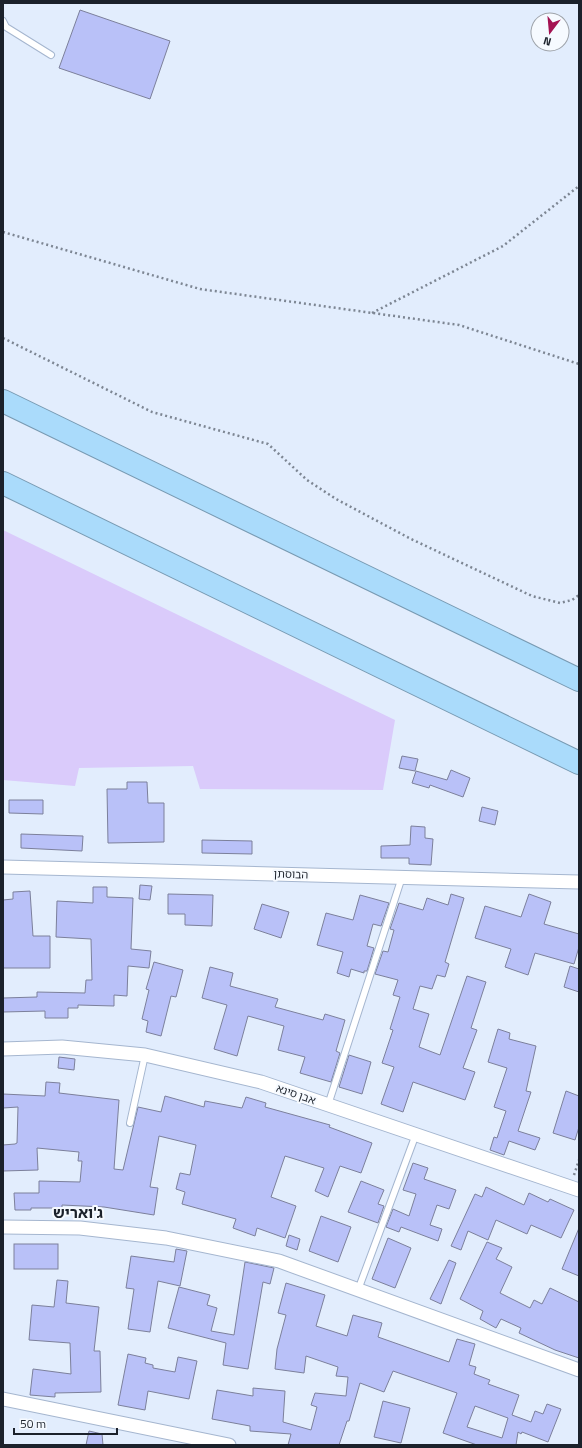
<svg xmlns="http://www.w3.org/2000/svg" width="582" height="1448" viewBox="0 0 582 1448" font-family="'Titillium Web','Noto Sans Hebrew',sans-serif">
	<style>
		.green { fill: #dacbfb }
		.building { fill: #b9c1f8; stroke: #7c809b; fill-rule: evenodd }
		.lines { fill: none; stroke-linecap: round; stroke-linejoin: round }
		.service-casing { stroke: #a5b6cf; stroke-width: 8 }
		.minor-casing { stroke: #a5b6cf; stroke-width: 15 }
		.motorway-casing { stroke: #789ab2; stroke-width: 24 }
		.path { stroke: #7d8693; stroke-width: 2.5; stroke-dasharray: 2 3; stroke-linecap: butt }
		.service { stroke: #fff; stroke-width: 6 }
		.minor { stroke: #fff; stroke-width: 13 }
		.motorway { stroke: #aadbfb; stroke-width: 22 }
		.labels { text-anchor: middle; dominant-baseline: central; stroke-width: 4; stroke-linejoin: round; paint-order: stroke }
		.street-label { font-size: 11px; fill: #1b212b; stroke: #f6faff }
		.district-label { font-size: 15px; font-weight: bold; fill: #1b212b; stroke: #f6faff }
	</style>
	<rect width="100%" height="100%" fill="#e2edfd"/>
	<path class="green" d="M3,530L395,720L383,790L200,789L193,766L79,768L75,786L3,780Z"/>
	<g class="building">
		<path d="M80,10L170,41L150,99L59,68Z"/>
		<path d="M402,756L418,759L415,771L399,768Z"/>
		<path d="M451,770L470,778L463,797L430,785L429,788L412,783L416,771L447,780Z"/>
		<path d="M127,782H147L148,803H164V842L108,843L107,789H127Z"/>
		<path d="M9,800H43V814L9,813Z"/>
		<path d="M482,807L498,811L495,825L479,821Z"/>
		<path d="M411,826L425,827V838L433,839L431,865L409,864V858H381V846L410,845Z"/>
		<path d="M21,834L83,836L82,851L21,848Z"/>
		<path d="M202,840L252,841V854L202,853Z"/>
		<path d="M140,885L152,886L150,900L139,899Z"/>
		<path d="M93,887H107V897L133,898L131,949L151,951L149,968L128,966L127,996L114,995V1006L78,1005V1008H68V1018H45V1011L3,1012V998L37,997V992L85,993L86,980H92L91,939L56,937L57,901L93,903Z"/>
		<path d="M30,891L33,936H50V968H3V900L13,899V892Z"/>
		<path d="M168,894L213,895L212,926L185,925V914H168Z"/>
		<path d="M451,894L464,898L445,962L449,964L445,977L437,975L432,989L420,986L413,1009L429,1014L419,1047L440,1055L467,976L486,982L471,1028L477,1030L463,1068L475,1072L465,1100L413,1082L403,1112L381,1104L394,1067L382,1063L393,1030L390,1029L400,997L393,995L398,980L375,974L383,951L388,952L394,930L390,929L399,903L423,910L427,898L448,905Z"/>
		<path d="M529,894L551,902L544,924L579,934V947L574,964L535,953L528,975L505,967L511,949L475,938L485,906L521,917Z"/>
		<path d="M360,895L389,903L381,926L373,924L367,946L374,948L367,971H364V973L351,969L349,977L337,973L343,952L317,945L326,913L353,920Z"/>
		<path d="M262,904L289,912L281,938L254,929Z"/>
		<path d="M154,962L183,970L176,997L171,996L161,1036L146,1032L148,1021L142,1019L149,990L146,989Z"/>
		<path d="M570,966L579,969V992L564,987Z"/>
		<path d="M210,967L233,973L230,986L278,999L275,1007L323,1020L325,1014L345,1020L336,1051L340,1053L331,1082L300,1073L305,1057L278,1050L284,1026L248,1016L237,1056L214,1049L227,1005L202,998Z"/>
		<path d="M498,1029L510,1033L509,1039L536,1046L526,1091L531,1092L518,1131L540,1138L535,1150L509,1141L504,1155L490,1150L494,1137L497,1138L506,1111L494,1107L507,1068L488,1062Z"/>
		<path d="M349,1055L371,1062L362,1094L339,1087Z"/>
		<path d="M59,1057L75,1059L74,1070L58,1068Z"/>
		<path d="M46,1082L60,1083L59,1093L119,1100L114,1169L123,1170L138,1107L161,1112L165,1096L204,1107L205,1101L242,1108L246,1097L266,1103L265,1107L330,1125L329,1127L372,1143L361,1173L340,1166L328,1197L315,1191L324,1168L285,1156L271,1197L296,1206L285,1238L257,1228L255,1236L233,1228L236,1219L182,1204L185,1192L176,1189L180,1173L190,1175L196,1145L159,1136L150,1187L158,1188L154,1215L104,1207L62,1205V1208H31V1210H15L14,1193H39V1181L80,1182L82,1161H78L79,1152L37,1148L38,1170L3,1171V1145L15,1144L17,1143L18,1107L3,1108V1094L45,1096Z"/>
		<path d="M566,1091L579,1096V1127L575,1140L553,1133Z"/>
		<path d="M413,1163L428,1168L424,1179L456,1190L449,1209L437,1205L430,1225L442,1229L438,1241L401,1227L399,1232L386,1227L393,1209L409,1216L416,1194L403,1190Z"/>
		<path d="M361,1181L384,1190L378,1204L384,1206L378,1223L348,1212Z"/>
		<path d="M486,1187L524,1205L529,1193L548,1202L550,1199L574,1210L561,1238L531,1225L527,1234L496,1220L488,1240L468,1231L461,1250L451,1246L475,1194L482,1197Z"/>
		<path d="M321,1216L351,1227L338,1262L309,1251Z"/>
		<path d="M579,1228V1276L562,1269Z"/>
		<path d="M289,1235L300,1239L297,1250L286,1246Z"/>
		<path d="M388,1238L411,1248L395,1288L372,1279Z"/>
		<path d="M487,1242L502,1248L496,1259L512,1267L500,1293L530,1308L534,1300L542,1304L550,1288L579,1302V1358L555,1350L519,1333L521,1328L501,1319L496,1328L480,1319L483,1311L460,1299Z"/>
		<rect x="14" y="1244" width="44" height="25"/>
		<path d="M176,1249L187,1251L180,1286L158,1281L150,1332L128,1329L134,1289L126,1288L131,1256L174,1262Z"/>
		<path d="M449,1260L456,1263L441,1304L430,1299Z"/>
		<path d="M245,1262L274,1268L270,1284L263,1282L248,1369L223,1365L226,1343L168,1328L179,1287L210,1295L207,1305L217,1308L211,1331L234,1335Z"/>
		<path d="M57,1280L68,1281L66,1303L99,1307L94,1351H100L101,1392L55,1393V1397L30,1395L33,1369L71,1374L70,1343L29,1340L32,1305L54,1307Z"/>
		<path d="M286,1283L325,1295L316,1326L347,1336L353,1315L382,1323L378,1337L449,1362L457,1339L475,1344L469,1365L476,1367L474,1374L490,1380L488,1384L519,1395L512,1415L531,1422L535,1411L543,1414L547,1404L561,1409L548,1442L522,1432L521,1434L518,1432L516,1445H477L443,1433L457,1393L393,1371L384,1392L360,1383L349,1421H347L339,1445H288L291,1434L250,1431V1426L212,1419L217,1390L253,1396V1388L285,1391L283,1422L311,1430L317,1407L311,1405L315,1393L346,1396L348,1377L336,1376L338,1367L306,1356L304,1373L275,1369L277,1349L286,1315L278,1313ZM475,1406L508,1418L502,1438L467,1427Z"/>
		<path d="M128,1354L146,1358L145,1363L153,1365V1368L175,1372L178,1357L197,1361L189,1399L148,1391L145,1410L118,1405Z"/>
		<path d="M383,1401L410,1408L401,1443L374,1437Z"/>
		<path d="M89,1431L102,1434L103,1445H86Z"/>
	</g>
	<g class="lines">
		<defs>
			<g id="service">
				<path d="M3,21L6,27L51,55"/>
				<path d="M328,1105L402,877"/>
				<path d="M130,1123L145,1055"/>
				<path d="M358,1290L416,1134"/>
			</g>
			<g id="minor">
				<path d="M3,867L579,882"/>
				<path d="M3,1049L62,1047L145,1055L261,1082L579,1190"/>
				<path d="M3,1227L80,1228L166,1238L279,1261L579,1370"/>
				<path d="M3,1399L229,1445"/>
			</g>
			<g id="motorway">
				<path d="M3,401L579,680"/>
				<path d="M3,483L579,763"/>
			</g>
		</defs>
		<use href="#service" class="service-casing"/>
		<use href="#minor" class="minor-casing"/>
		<use href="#motorway" class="motorway-casing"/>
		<g class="path">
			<path d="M3,232L200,289L459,325L579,364"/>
			<path d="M372,313L503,246L579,186"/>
			<path d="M3,338L152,412L268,444L307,480L336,499L411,539L532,596L560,603L572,600L579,595"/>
			<path d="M574,1175L579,1160"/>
		</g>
		<use href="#service" class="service"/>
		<use href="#minor" class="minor"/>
		<use href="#motorway" class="motorway"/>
	</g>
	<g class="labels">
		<g class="street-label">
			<text transform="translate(291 874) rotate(2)">הבוסתן</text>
			<text transform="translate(296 1094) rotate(19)">אבן סינא</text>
		</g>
		<g class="district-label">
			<text x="78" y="1212">ג'ואריש</text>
		</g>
	</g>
	<rect width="582" height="1448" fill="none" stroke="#1b212b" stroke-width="8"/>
	<g transform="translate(550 32) rotate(196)"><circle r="19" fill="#f6faff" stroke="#9ea3aa"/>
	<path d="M0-3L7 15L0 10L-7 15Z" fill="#a41252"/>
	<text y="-6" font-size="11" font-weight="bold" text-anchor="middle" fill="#1b212b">N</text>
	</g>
	<path d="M14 1428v6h103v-6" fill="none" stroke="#1b212b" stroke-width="2"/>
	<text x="20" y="1428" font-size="12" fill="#1b212b" stroke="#f6faff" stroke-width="3" paint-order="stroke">50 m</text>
</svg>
